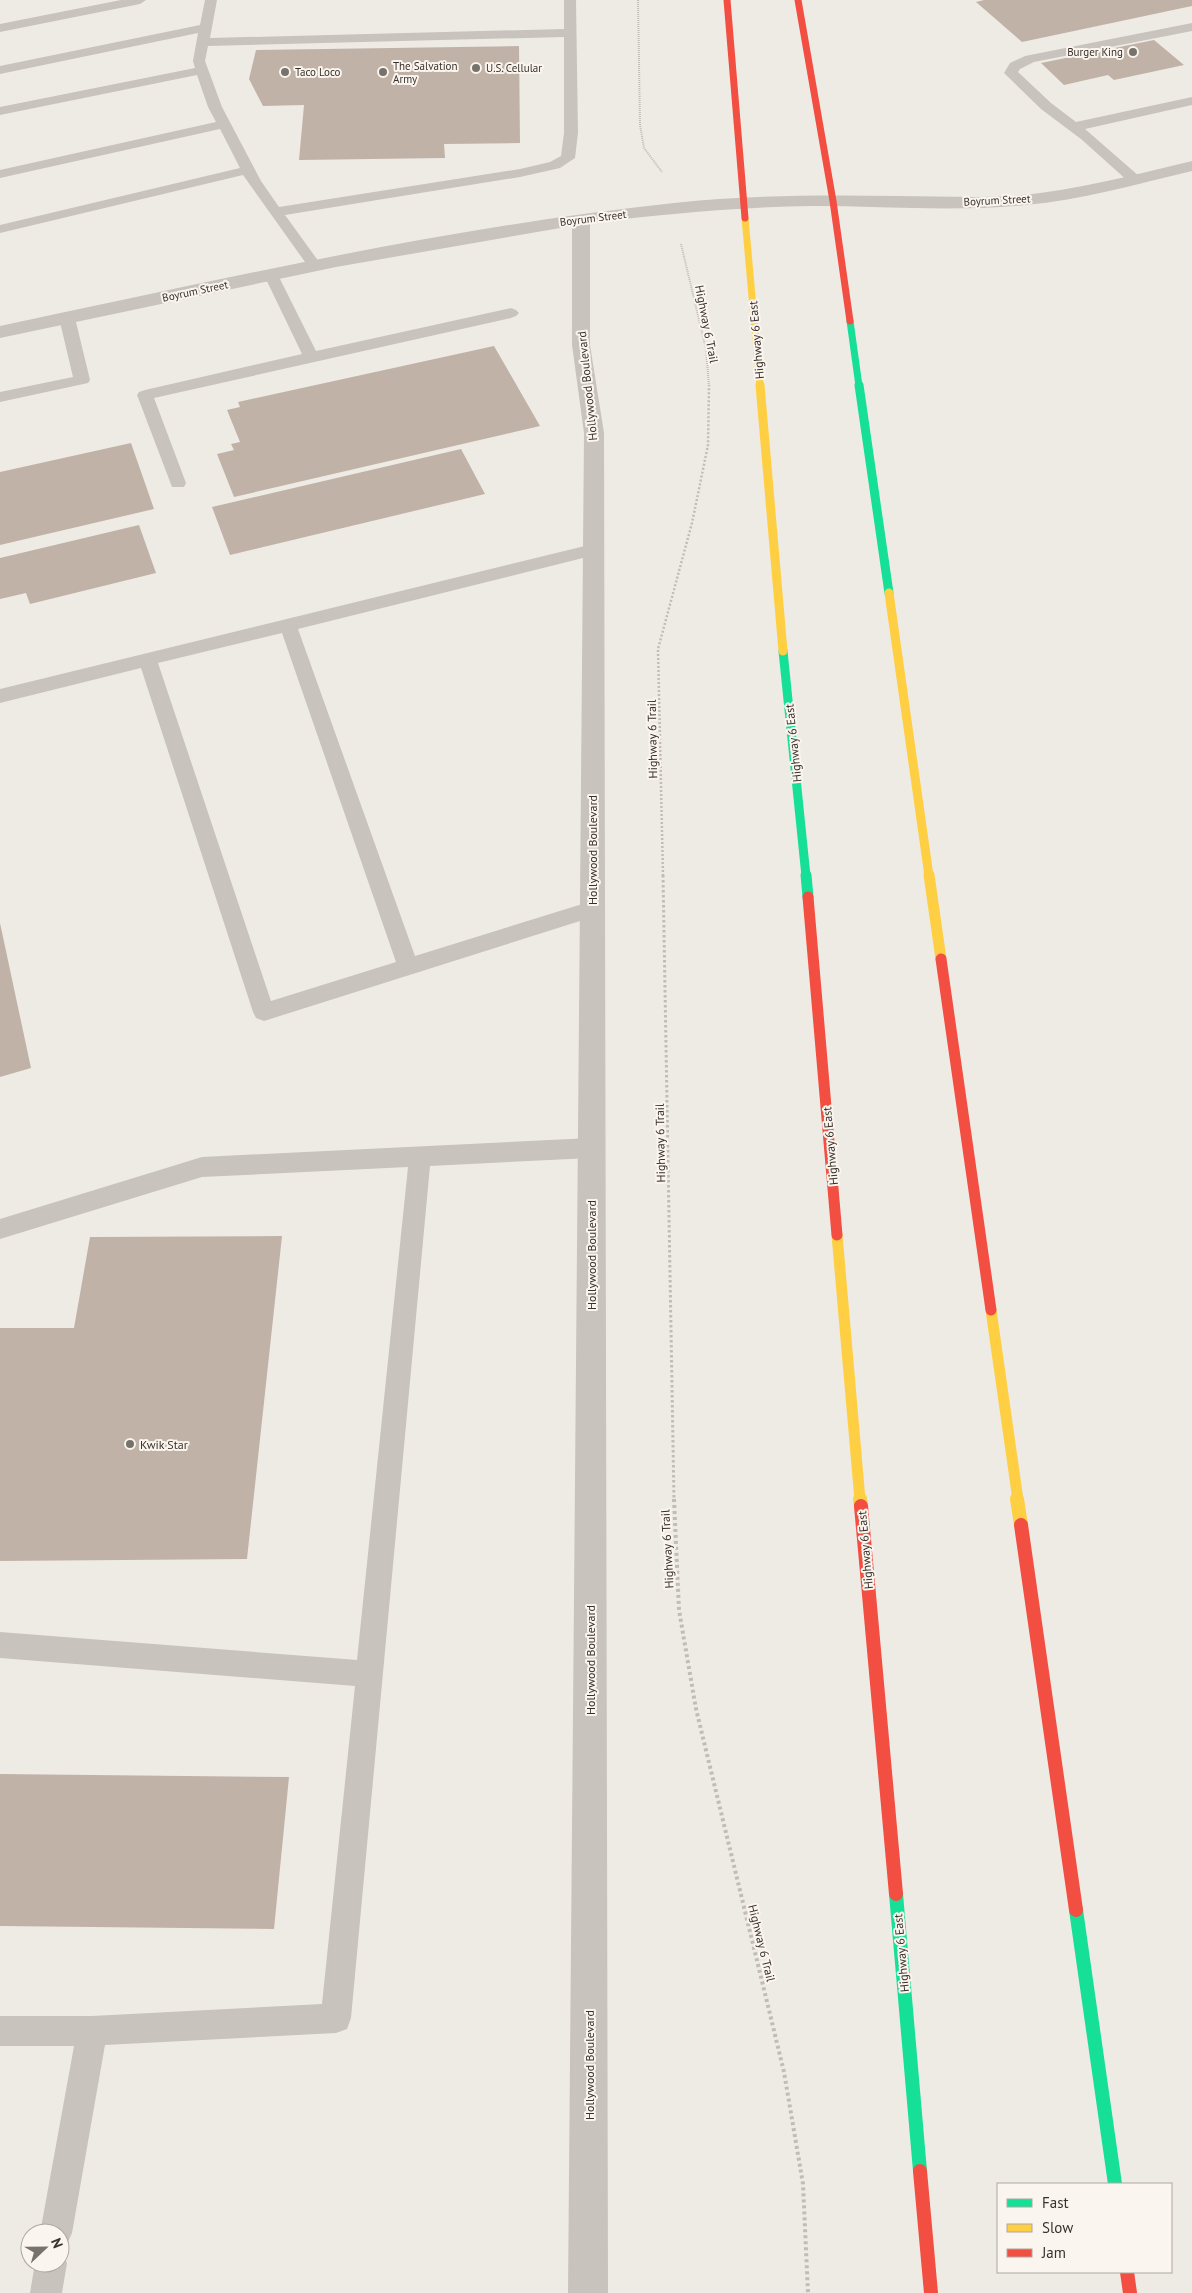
<svg xmlns="http://www.w3.org/2000/svg" width="1192" height="2293" viewBox="0 0 1192 2293" font-family="'PT Sans',sans-serif">
	<style>
		.building { fill: #c1b2a8 }
		.lines { fill: none; stroke-linecap: round; stroke-linejoin: round }
		.path-far3 { stroke: #c0bcb6; stroke-width: 2; stroke-dasharray: 1 1; stroke-linecap: butt }
		.path-far2 { stroke: #c0bcb6; stroke-width: 2.5; stroke-dasharray: 2 2; stroke-linecap: butt }
		.path-far1 { stroke: #c0bcb6; stroke-width: 3; stroke-dasharray: 2.5 2.5; stroke-linecap: butt }
		.path { stroke: #c0bcb6; stroke-width: 4; stroke-dasharray: 3 3; stroke-linecap: butt }
		.lane { fill: #c8c3bd; fill-rule: evenodd }
		.street { fill: #c8c3bd; fill-rule: evenodd }
		.fast-far3 { stroke: #16e098; stroke-width: 7 }
		.fast-far2 { stroke: #16e098; stroke-width: 9 }
		.fast-far1 { stroke: #16e098; stroke-width: 11 }
		.fast { stroke: #16e098; stroke-width: 14 }
		.slow-far3 { stroke: #ffcf43; stroke-width: 7 }
		.slow-far2 { stroke: #ffcf43; stroke-width: 9 }
		.slow-far1 { stroke: #ffcf43; stroke-width: 11 }
		.slow { stroke: #ffcf43; stroke-width: 14 }
		.jam-far2 { stroke: #f24e42; stroke-width: 7 }
		.jam-far1 { stroke: #f24e42; stroke-width: 11 }
		.jam { stroke: #f24e42; stroke-width: 14 }
		.poi-dot { fill: #78726c; stroke: #faf5ee; stroke-width: 2 }
		.labels { text-anchor: middle; dominant-baseline: central; stroke-width: 4; stroke-linejoin: round; paint-order: stroke }
		.far-poi-label { font-size: 11px; fill: #39312b; stroke: #faf5ee; text-anchor: start }
		.far-street-label { font-size: 11px; fill: #39312b; stroke: #faf5ee }
		.street-label { font-size: 12px; fill: #39312b; stroke: #faf5ee }
		.poi-label { font-size: 12px; fill: #39312b; stroke: #faf5ee; text-anchor: start }
	</style>
	<rect width="100%" height="100%" fill="#eeebe5"/>
	<g class="building">
		<path d="M984,0H1192V6L1022,42L976,2Z"/>
		<path d="M1154,40L1184,65L1114,80L1108,75L1064,85L1041,63Z"/>
		<path d="M519,46L520,143L444,144L445,158L299,160L304,105L263,106L249,79L256,50Z"/>
		<path d="M494,346L540,426L234,497L217,454L234,450L231,444L240,442L227,410L240,407L238,402Z"/>
		<path d="M131,443L154,509L0,545V472Z"/>
		<path d="M461,449L485,494L230,555L212,507Z"/>
		<path d="M139,525L156,573L30,604L26,593L0,599V558Z"/>
		<path d="M0,923L31,1068L0,1077Z"/>
		<path d="M282,1236L247,1559L0,1561V1328H74L90,1237Z"/>
		<path d="M0,1774L289,1777L274,1929L0,1926Z"/>
	</g>
	<g class="lines">
		<g class="path-far3">
			<path d="M638,0L640,125L644,148L662,172"/>
			<path d="M681,244L706,349L709,386"/>
		</g>
		<path class="path-far2" d="M663,876L658,649L692,523L708,445L709,385"/>
		<path class="path-far1" d="M663,875L674,1500"/>
		<path class="path" d="M674,1499L679,1610L696,1709L784,2072L803,2184L808,2293"/>
		<g class="lane">
			<path d="M121,0H146L140,4L0,32V24Z"/>
			<path d="M205,0H217L210,38L564,29V0H576L578,133L575,158L560,168L520,177L285,215L322,266L315,270L310,269L243,175L0,233V225L240,168L220,129L0,178V170L216,122L208,107L197,75L0,115V107L195,68L193,61L198,33L0,74V66L200,25ZM564,37V133L561,156L550,162L520,169L279,207L261,181L222,107L205,61L208,46Z"/>
			<path d="M1192,23V31L1034,62L1020,69L1018,72L1051,103L1076,122L1192,97V105L1085,129L1139,176L1141,179L1139,182H1129L1081,139L1041,109L1004,73L1010,63L1025,56Z"/>
			<path d="M271,271L278,275L316,351L511,308L516,310L519,313L516,316L511,318L154,398L186,483L184,487H172L137,395L139,392L145,390L302,354L264,275Z"/>
			<path d="M67,313L72,315L75,318L90,380L88,383L0,402V392L73,377L59,318L62,315Z"/>
			<path d="M593,544L599,546L602,550L599,554L298,629L415,956L592,901L599,903L602,909L599,915L264,1021L256,1018L253,1012L141,668L0,703V689ZM282,633L396,962L271,1001L158,663Z"/>
			<path d="M591,1138L599,1141L602,1148L599,1155L591,1158L430,1166L351,2018L347,2029L336,2033L105,2045L72,2233L67,2244L60,2247V2233H40L74,2046H0V2016H92L322,2004L355,1686L0,1658V1632L357,1660L408,1167L202,1177L0,1239V1219L202,1157Z"/>
			<path d="M60,2251L67,2263L62,2293H30L35,2263H60Z"/>
		</g>
		<path class="street" d="M1192,161V171C1137,184 1082,200 1025,205C955,212 883,206 813,206C738,207 664,214 590,223V345L604,433L608,2293H568L584,433L572,345V226L336,267L0,338V326C223,279 447,227 674,203C748,195 824,195 898,196C937,196 975,198 1013,196C1074,191 1133,175 1192,161Z"/>
		<path class="fast-far3" d="M850,321L859,386"/>
		<g class="fast-far2">
			<path d="M859,385L889,593"/>
			<path d="M783,651L806,876"/>
		</g>
		<path class="fast-far1" d="M806,875L808,897"/>
		<g class="fast">
			<path d="M896,1894L920,2171"/>
			<path d="M1076,1910L1115,2184"/>
		</g>
		<path class="slow-far3" d="M745,218L760,386"/>
		<g class="slow-far2">
			<path d="M760,385L783,651"/>
			<path d="M889,593L929,876"/>
		</g>
		<g class="slow-far1">
			<path d="M929,875L941,959"/>
			<path d="M837,1235L860,1500"/>
			<path d="M991,1310L1018,1500"/>
		</g>
		<g class="slow">
			<path d="M860,1499L861,1506"/>
			<path d="M1017,1499L1021,1525"/>
		</g>
		<g class="jam-far2">
			<path d="M727,0L745,218"/>
			<path d="M798,0L833,201L850,321"/>
		</g>
		<g class="jam-far1">
			<path d="M808,897L837,1235"/>
			<path d="M941,959L991,1310"/>
		</g>
		<g class="jam">
			<path d="M861,1506L896,1894"/>
			<path d="M1021,1525L1076,1910"/>
			<path d="M920,2171L931,2293"/>
			<path d="M1127,2272L1130,2293"/>
		</g>
	</g>
	<g class="poi-dot">
		<circle cx="1133" cy="52" r="5"/>
		<circle cx="476" cy="68" r="5"/>
		<circle cx="285" cy="72" r="5"/>
		<circle cx="383" cy="72" r="5"/>
		<circle cx="130" cy="1444" r="5"/>
	</g>
	<g class="labels">
		<g class="far-poi-label">
			<text x="1123" y="52" text-anchor="end">Burger King</text>
			<text x="393" y="66">The Salvation<tspan x="393" dy="13">Army</tspan></text>
			<text x="486" y="68">U.S. Cellular</text>
			<text x="295" y="72">Taco Loco</text>
		</g>
		<g class="far-street-label">
			<text transform="translate(997 200) rotate(-3)">Boyrum Street</text>
			<text transform="translate(593 218) rotate(-7)">Boyrum Street</text>
			<text transform="translate(195 291) rotate(-12)">Boyrum Street</text>
		</g>
		<g class="street-label">
			<text transform="translate(707 324) rotate(79)">Highway 6 Trail</text>
			<text transform="translate(756 340) rotate(-95)">Highway 6 East</text>
			<text transform="translate(587 386) rotate(-96)">Hollywood Boulevard</text>
			<text transform="translate(652 739) rotate(-91)">Highway 6 Trail</text>
			<text transform="translate(793 743) rotate(-96)">Highway 6 East</text>
			<text transform="translate(592 850) rotate(-90)">Hollywood Boulevard</text>
			<text transform="translate(660 1143) rotate(-91)">Highway 6 Trail</text>
			<text transform="translate(830 1146) rotate(-95)">Highway 6 East</text>
			<text transform="translate(591 1255) rotate(-90)">Hollywood Boulevard</text>
			<text transform="translate(667 1549) rotate(-93)">Highway 6 Trail</text>
			<text transform="translate(865 1550) rotate(-95)">Highway 6 East</text>
			<text transform="translate(590 1660) rotate(-90)">Hollywood Boulevard</text>
			<text transform="translate(762 1943) rotate(76)">Highway 6 Trail</text>
			<text transform="translate(901 1953) rotate(-95)">Highway 6 East</text>
			<text transform="translate(589 2065) rotate(-90)">Hollywood Boulevard</text>
		</g>
		<g class="poi-label">
			<text x="140" y="1444">Kwik Star</text>
		</g>
	</g>
	<rect x="997" y="2183" width="175" height="90" fill="#faf5ee" stroke="#ada7a0"/>
	<rect x="1007" y="2199" width="25" height="8" fill="#16e098" stroke="#ada7a0"/>
	<text x="1042" y="2208" font-size="15" fill="#39312b">Fast</text>
	<rect x="1007" y="2224" width="25" height="8" fill="#ffcf43" stroke="#ada7a0"/>
	<text x="1042" y="2233" font-size="15" fill="#39312b">Slow</text>
	<rect x="1007" y="2249" width="25" height="8" fill="#f24e42" stroke="#ada7a0"/>
	<text x="1042" y="2258" font-size="15" fill="#39312b">Jam</text>
	<g transform="translate(45 2248) rotate(68)"><circle r="24" fill="#faf5ee" stroke="#ada7a0"/>
	<path d="M0-4L9 19L0 12L-9 19Z" fill="#78726c"/>
	<text y="-8" font-size="14" font-weight="bold" text-anchor="middle" fill="#39312b">N</text>
	</g>
</svg>
